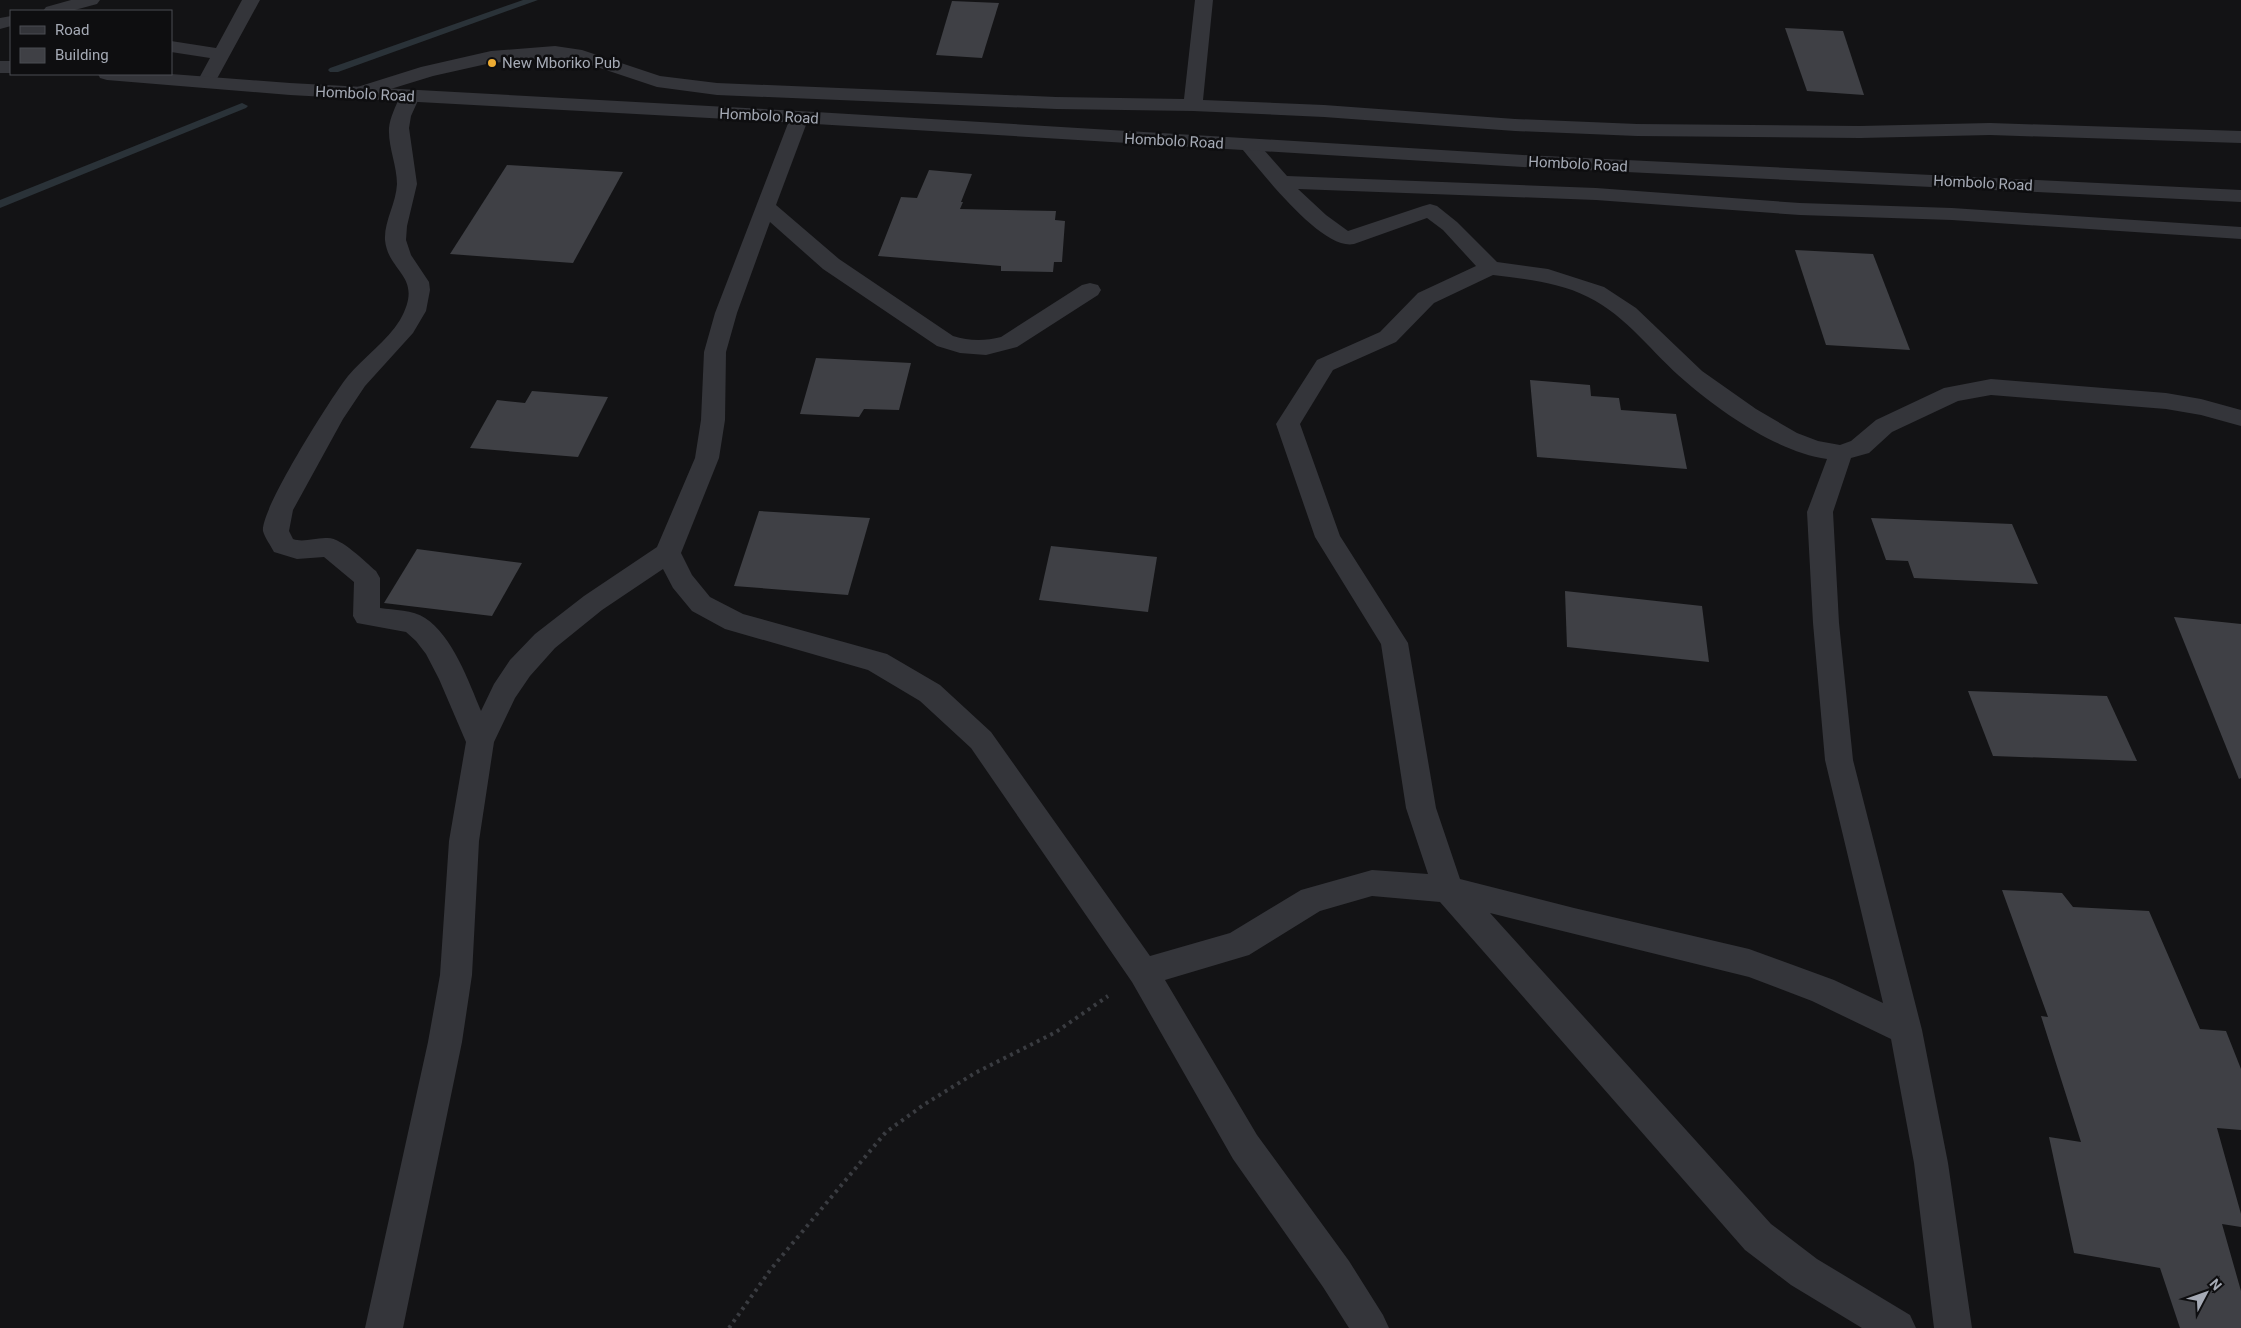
<svg xmlns="http://www.w3.org/2000/svg" width="2241" height="1328" viewBox="0 0 2241 1328" font-family="Roboto,sans-serif">
	<style>
		.lines { fill: none; stroke-linecap: round; stroke-linejoin: round }
		.stream { fill: #2a3238; fill-rule: evenodd }
		.building { fill: #3f4045 }
		.path { stroke: #3a3c41; stroke-width: 4; stroke-dasharray: 3 4.5; stroke-linecap: butt }
		.minor { fill: #34353a; fill-rule: evenodd }
		.tertiary { fill: #34353a; fill-rule: evenodd }
		.poi-dot { fill: #edac33; stroke: #0e0e10; stroke-width: 2 }
		.labels { text-anchor: middle; dominant-baseline: central; stroke-width: 5; stroke-linejoin: round; paint-order: stroke }
		.far-poi-label { font-size: 15px; fill: #a5aab5; stroke: #0e0e10; text-anchor: start }
		.far-street-label { font-size: 15px; fill: #a5aab5; stroke: #0e0e10 }
	</style>
	<rect width="100%" height="100%" fill="#131315"/>
	<g class="lines">
		<g class="stream">
			<path d="M523,0H538L338,72H330L328,70L330,68Z"/>
			<path d="M242,103L248,106L246,108L0,208V200Z"/>
		</g>
	</g>
	<g class="building">
		<path d="M952,1L999,3L982,58L936,55Z"/>
		<path d="M1785,28L1843,31L1864,95L1807,91Z"/>
		<path d="M507,165L623,172L573,263L450,254Z"/>
		<path d="M929,170L972,174L961,202H963L960,209L1056,211L1055,220L1065,221L1062,262H1054L1053,272L1001,271V266L878,256L901,197L917,198Z"/>
		<path d="M1795,250L1873,254L1910,350L1826,345Z"/>
		<path d="M816,358L911,363L899,410L864,409L859,417L800,414Z"/>
		<path d="M1530,380L1590,385L1591,396L1619,398L1621,410L1676,414L1687,469L1537,457Z"/>
		<path d="M532,391L608,397L578,457L470,448L497,400L525,403Z"/>
		<path d="M759,511L870,518L848,595L734,586Z"/>
		<path d="M1871,518L2012,524L2038,584L1914,578L1908,561L1886,560Z"/>
		<path d="M1051,546L1157,557L1148,612L1039,600Z"/>
		<path d="M417,549L522,563L492,616L384,603Z"/>
		<path d="M1565,591L1702,606L1709,662L1567,647Z"/>
		<path d="M2174,617L2241,624V778L2239,779Z"/>
		<path d="M1968,691L2107,696L2137,761L1993,756Z"/>
		<path d="M2002,890L2062,893L2073,907L2149,911L2200,1029L2226,1031L2241,1069V1130L2217,1128L2241,1214V1227L2222,1224L2241,1291V1328H2180L2160,1268L2074,1253L2049,1137L2081,1142L2041,1016L2048,1017Z"/>
	</g>
	<g class="lines">
		<path class="path" d="M729,1328L771,1269L886,1132L925,1104L975,1073L1056,1032L1108,996"/>
		<g class="minor">
			<path d="M71,0H100L97,4L71,11H43L46,7Z"/>
			<path d="M242,0H260L213,86L206,88L199,86L197,82L210,58L171,52V41L216,48Z"/>
			<path d="M1195,0H1213L1203,100L1324,105L1515,119L1637,124L1860,126L1990,123L2241,131V143L1990,135L1860,138L1637,136L1515,131L1324,117L1193,111L1056,109L717,95L657,87L573,59L555,58L491,63L433,76L358,99L351,97L348,93L351,89L421,67L491,51L555,46L582,50L660,76L717,83L1056,97L1184,99Z"/>
			<path d="M11,16V26L0,29V18Z"/>
			<path d="M410,90L417,92L420,96L411,116L409,128L417,184L407,226L406,240L411,255L429,282L430,290L426,311L413,333L365,386L343,419L293,510L289,531L293,539C304,543 316,537 328,538C342,538 365,562 376,571L380,578V608C394,610 413,610 425,618C452,635 469,682 481,711L494,684L510,660L535,634L584,596L657,547L695,458L701,420L704,352L715,313L792,113L799,111L806,113L809,117L776,205L839,259L953,336C969,341 985,341 1001,337L1082,285L1090,283L1098,285L1101,290L1098,295L1017,347L986,355L960,353L937,346L823,269L770,222L737,313L726,352L725,420L719,458L681,553L692,575L710,597L743,614L887,654L940,685L991,732L1150,956L1230,933L1301,890L1372,870L1428,874L1406,808L1381,644L1315,537L1276,424L1317,360L1380,332L1418,293L1476,266L1443,230L1427,218L1354,244C1322,251 1262,172 1242,149L1239,145L1242,141L1249,139L1256,141L1287,176L1596,188L1800,203L1952,208L2241,227V239L1952,220L1800,215L1596,200L1298,189L1326,215L1348,231L1423,206L1430,204L1437,206L1457,222L1497,262L1548,269L1604,287L1636,308L1702,371L1756,409L1797,433L1818,441L1840,445L1851,441L1876,420L1944,388L1991,379L2166,393L2201,399L2241,410V426L2201,415L2166,409L1991,395L1958,401L1892,432L1869,453L1851,458L1833,512L1839,623L1853,760L1922,1030L1948,1163L1972,1328H1934L1914,1163L1891,1039L1812,1001L1749,977L1490,913L1771,1224L1817,1259L1910,1315L1916,1328H1862L1791,1285L1745,1250L1440,902L1372,896L1320,911L1249,955L1165,980L1257,1135L1349,1261L1383,1315L1389,1328H1349L1323,1287L1233,1159L1132,982L971,748L920,701L868,670L725,629L692,611L673,588L663,569L602,610L555,648L530,676L515,698L494,742L479,841L472,975L462,1042L403,1328H365L428,1042L440,975L449,841L466,742L439,679L426,654L416,641L406,632L357,623L353,616L354,582L324,557L297,559L274,552C271,546 265,538 263,531C260,510 332,396 348,376C364,357 387,341 400,320C425,276 388,273 385,240C384,221 396,204 397,184C397,165 388,147 389,128C390,117 396,106 400,96L403,92ZM1493,275C1525,279 1559,282 1588,297C1627,316 1653,354 1685,381C1722,413 1778,452 1827,459L1807,512L1813,623L1825,760L1883,1003L1834,980L1749,949L1574,908L1460,879L1436,808L1408,643L1340,536L1300,424L1333,370L1396,342L1434,303Z"/>
		</g>
		<g class="tertiary">
			<rect x="0" y="61" width="11" height="12"/>
			<path d="M98,74H171L290,83L799,111L1523,155L2241,190V202L1523,167L799,123L290,95L107,80L100,78Z"/>
		</g>
	</g>
	<circle class="poi-dot" cx="492" cy="63" r="5"/>
	<g class="labels">
		<g class="far-poi-label">
			<text x="502" y="63">New Mboriko Pub</text>
		</g>
		<g class="far-street-label">
			<text transform="translate(365 94) rotate(3)">Hombolo Road</text>
			<text transform="translate(769 116) rotate(3)">Hombolo Road</text>
			<text transform="translate(1174 141) rotate(3)">Hombolo Road</text>
			<text transform="translate(1578 164) rotate(3)">Hombolo Road</text>
			<text transform="translate(1983 183) rotate(3)">Hombolo Road</text>
		</g>
	</g>
	<rect x="10" y="10" width="162" height="65" fill="#0e0e10" stroke="#4a4c52"/>
	<rect x="20" y="26" width="25" height="8" fill="#34353a" stroke="#4a4c52"/>
	<text x="55" y="35" font-size="15" fill="#a5aab5">Road</text>
	<rect x="20" y="48" width="25" height="15" fill="#3f4045" stroke="#4a4c52"/>
	<text x="55" y="60" font-size="15" fill="#a5aab5">Building</text>
	<g transform="translate(2206 1293) rotate(49)" stroke="#0e0e10" stroke-width="4" paint-order="stroke">
	<path d="M0-4L9 19L0 12L-9 19Z" fill="#a5aab5"/>
	<text y="-8" font-size="14" font-weight="bold" text-anchor="middle" fill="#a5aab5">N</text>
	</g>
</svg>
